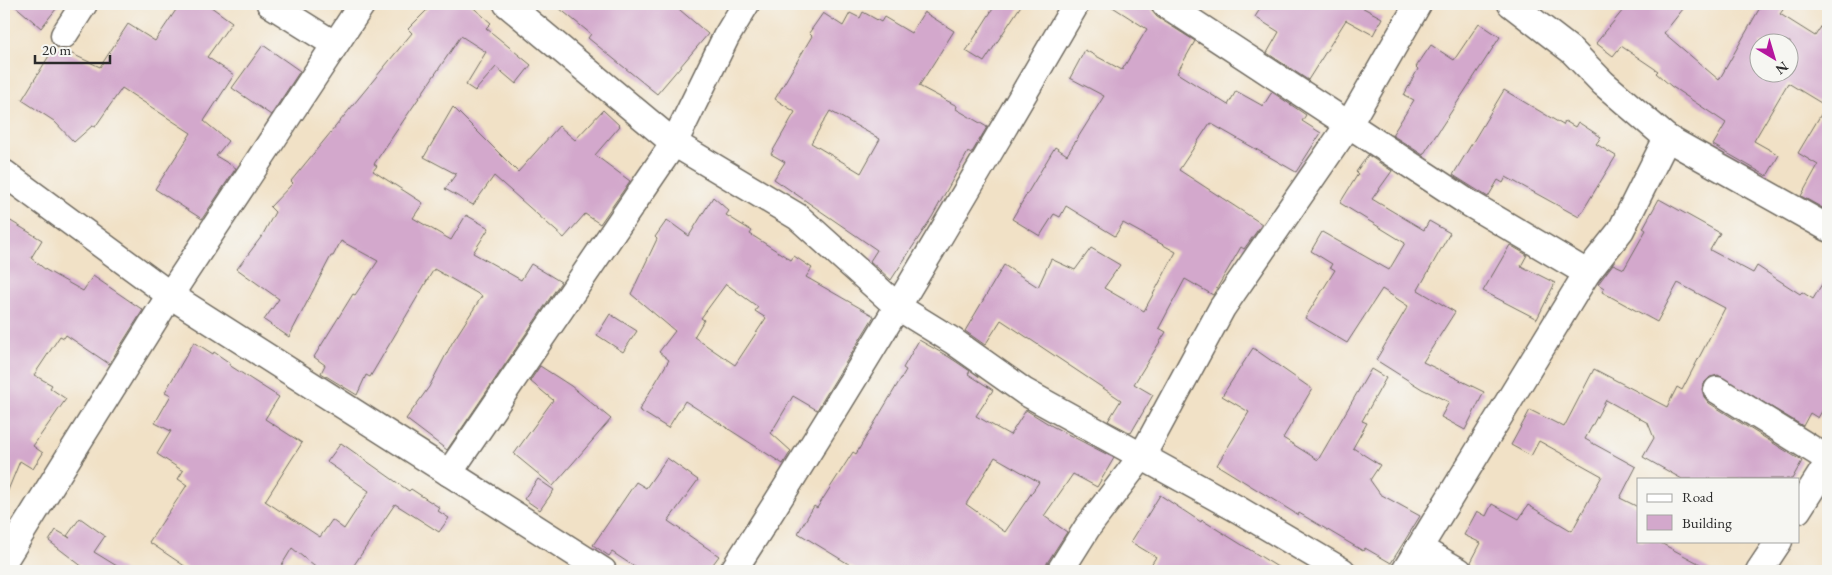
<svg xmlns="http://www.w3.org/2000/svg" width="1832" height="575" viewBox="0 0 1832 575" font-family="'EB Garamond',serif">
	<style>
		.building { fill: #d3a8cc; fill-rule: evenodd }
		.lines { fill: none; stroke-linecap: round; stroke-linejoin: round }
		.minor-casing { stroke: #706b61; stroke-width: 29 }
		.minor { stroke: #fff; stroke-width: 26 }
	</style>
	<rect width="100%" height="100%" fill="#f6f6f2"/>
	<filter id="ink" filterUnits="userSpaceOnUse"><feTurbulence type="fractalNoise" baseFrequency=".02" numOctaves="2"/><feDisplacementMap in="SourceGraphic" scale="10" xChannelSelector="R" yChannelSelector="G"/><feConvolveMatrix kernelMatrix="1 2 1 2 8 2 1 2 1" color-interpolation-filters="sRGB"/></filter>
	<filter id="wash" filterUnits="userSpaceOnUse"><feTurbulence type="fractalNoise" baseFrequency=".0096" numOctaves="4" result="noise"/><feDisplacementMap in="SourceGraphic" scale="20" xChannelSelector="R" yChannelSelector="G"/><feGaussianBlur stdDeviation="1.12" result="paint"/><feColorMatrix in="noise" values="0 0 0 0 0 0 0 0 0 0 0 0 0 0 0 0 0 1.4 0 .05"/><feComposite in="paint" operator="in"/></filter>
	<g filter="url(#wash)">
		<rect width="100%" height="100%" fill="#f1e1c6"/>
		<g id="blocks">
			<g class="building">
				<path d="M13,4H60L41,28Z"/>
				<path d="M180,4H207L232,22L207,57L234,75L204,121L228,141L216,156L236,168L202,219L155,189L191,133L122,88L95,127L92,126L74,142L54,121L22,100L55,46L100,67L128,24L155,41Z"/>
				<path d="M433,4H469L491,23L486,28L531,65L516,84L496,67L475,91L466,85L486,52L461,36L374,164L377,166L373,171L423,203L413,218L451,240L466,215L489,228L473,253L521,280L531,264L561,282L447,450L406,419L429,387L452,343L482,296L434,269L370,377L366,375L357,395L321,373L325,365L314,357L353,294L355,295L378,261L341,241L333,256H331L289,337L264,320L279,299L237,269L262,236L275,212L270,207L293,183L291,181L412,33L408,29Z"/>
				<path d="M554,4H673L708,34L657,94L588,38L591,34Z"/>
				<path d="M996,4H1022L984,62L966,51Z"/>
				<path d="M1108,4H1150L1152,11L1157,17L1195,41L1177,73L1228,105L1236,91L1263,106L1272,92L1306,115L1302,121L1321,133L1296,172L1210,123L1179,170L1262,224L1244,249L1241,247L1213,295L1185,279L1159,328L1166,332L1134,384L1153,395L1131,433L1108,421L1121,400L1001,320L985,345L965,331L1004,265L1038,287L1051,259L1075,270L1091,248L1120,265L1104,288L1144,311L1176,252L1123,223L1115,236L1066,206L1060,217L1054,214L1040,236L1012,219L1055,147L1067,155L1104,96L1070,78L1085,50L1122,70L1147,29Z"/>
				<path d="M1263,4H1356L1382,18L1373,35L1346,20L1308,80L1267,53L1279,32L1255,17Z"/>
				<path d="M1628,4H1687L1664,33L1719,80L1762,4H1787L1780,14L1815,36L1828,16V211L1801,196L1818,165L1798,153L1826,106L1788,83L1754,141L1779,155L1767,176L1713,145L1726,123L1671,86L1656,73L1658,71L1621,46L1613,56L1596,43ZM1760,42H1790V72H1760Z"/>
				<path d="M863,12L881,22L884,17L911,33L924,12L954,31L919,86L957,106L956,109L987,127L971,154L968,152L932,217L891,280L870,261L877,250L774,179L785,162L771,154L795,112L775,99L812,36L809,33L823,13L843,26L850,13L860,18ZM830,111L880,139L861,173L811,143Z"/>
				<path d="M1479,23L1500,37L1423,155L1392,135L1414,100L1404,95L1418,69L1416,67L1431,45L1454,60Z"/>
				<path d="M263,45L300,71L271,115L232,88Z"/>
				<path d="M1504,90L1563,125L1565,121L1575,127L1578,122L1601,137L1596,144L1616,156L1579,217L1506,177L1503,183L1498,180L1488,197L1453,175Z"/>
				<path d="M453,107L518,172L559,126L575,140L603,110L620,126L595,155L630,181L600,224L585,214L564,238L494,176L473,205L445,189L456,174L424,157Z"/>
				<path d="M1368,155L1392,171L1372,199L1424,230L1429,221L1450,233L1418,290L1455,312L1423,362L1484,392L1465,430L1441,417L1449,402L1422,389L1376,360L1408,306L1382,289L1347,343L1305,318L1335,270L1330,267L1332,264L1311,251L1322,232L1389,270L1405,243L1340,203L1358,174L1356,172Z"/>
				<path d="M713,197L729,211L726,215L752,231L750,234L791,260L794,256L812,268L806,277L874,316L817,410L793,396L771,433L791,451L783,464L685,401L668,428L639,410L669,360L659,352L675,331L631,294L657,239L655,237L667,220L689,236ZM726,284L758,307L755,311L766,318L735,365L694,337L704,320L701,318Z"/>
				<path d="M1659,199L1720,233L1710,250L1753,273L1757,266L1800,294L1802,292L1813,299L1828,274V387L1822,398L1828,401L1818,418L1810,413L1803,426L1718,375L1710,377L1705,382L1702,389L1704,397L1709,403L1802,461L1792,479H1682L1643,457L1654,438L1648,423L1606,400L1585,439L1636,467L1620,498L1638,507V541H1657L1713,571H1474L1471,562L1481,543L1464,535L1477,511L1486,516L1492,504L1519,519L1528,505L1572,531L1602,476L1539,441L1531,456L1511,445L1530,410L1564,427L1594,369L1667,407L1677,387L1682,390L1725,308L1678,283L1657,322L1602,292L1604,288L1598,284L1613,264L1624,269L1646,230L1643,228Z"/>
				<path d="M4,217L42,240L31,258L46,270L83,291L93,276L143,310L109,364L66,335L64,338L60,336L34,375L52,385L50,388L66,399L33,446L43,453L33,469L20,461L4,500Z"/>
				<path d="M1510,245L1527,255L1521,266L1555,283L1537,319L1483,291Z"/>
				<path d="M610,314L637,331L623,352L597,335Z"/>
				<path d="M919,340L949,357L970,371L968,374L993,390L976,416L1010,435L1026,410L1052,426L1114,458L1097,487L1073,474L1044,516L1067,532L1047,563L1045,571H860L798,533L814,506L817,508L853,452L856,454L906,370L903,368ZM995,457L1039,482L1005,532L966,504Z"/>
				<path d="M194,342L213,354L214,352L230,363L229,365L279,397L265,419L302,443L265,501L320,537L332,520L344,529L369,491L327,462L341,443L409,491L411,489L440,508L438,511L449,518L439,532L395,504L350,571H325L314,566L292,548L278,571H192L149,542L187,485L178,479L183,471L157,454L171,431L155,423L171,395L165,392Z"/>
				<path d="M1253,348L1312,389L1283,438L1318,460L1371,369L1386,378L1362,421L1367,423L1353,448L1380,465L1370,480L1380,494L1420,516L1391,563L1365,548L1363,551L1299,513L1298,515L1217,465L1249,412L1222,396Z"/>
				<path d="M540,366L571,386L611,419L553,486L514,454L553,400L530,381Z"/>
				<path d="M667,458L698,480L668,521L719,556L708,571H641L612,552L609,556L593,545L636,482L646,488Z"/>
				<path d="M538,479L554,490L540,510L524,499Z"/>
				<path d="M1160,495L1201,522L1202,520L1284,571H1147L1156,557L1131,542Z"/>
				<path d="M80,518L105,536L94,552L125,571H88L49,541L56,530L70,538L67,536Z"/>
			</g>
		</g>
	</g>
	<g filter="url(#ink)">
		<use href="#blocks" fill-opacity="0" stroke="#706b61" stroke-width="1"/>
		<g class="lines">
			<defs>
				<g id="minor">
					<path d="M270,4L334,44"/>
					<path d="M507,4L674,143L798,217L898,307L953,341L1025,392L1239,510L1342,571"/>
					<path d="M1165,4L1467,202L1587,273"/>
					<path d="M1511,4L1572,51L1603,83L1667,138L1828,228"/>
					<path d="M64,35L84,4"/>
					<path d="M4,173L170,295L603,571"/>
					<path d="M1717,390L1828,459"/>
					<path d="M449,473L674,143L726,37L746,4"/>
					<path d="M1798,510L1828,463"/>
					<path d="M1419,548L1459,571"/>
					<path d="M5,559L170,295L362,4"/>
					<path d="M733,571C853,385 965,195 1076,4"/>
					<path d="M1060,571L1087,528L1142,456L1222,308L1349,124L1418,4"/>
					<path d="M1405,571L1587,273L1621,230L1667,138"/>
					<path d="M1759,571L1779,541"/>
				</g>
			</defs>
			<use href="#minor" class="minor-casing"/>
			<use href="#minor" class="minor"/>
		</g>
	</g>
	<rect width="1832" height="575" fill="none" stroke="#f6f6f2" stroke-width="20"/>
	<rect x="1637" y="478" width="162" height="65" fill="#f6f6f2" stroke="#a5a5a2"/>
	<rect x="1647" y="494" width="25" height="8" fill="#ffffff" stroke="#a5a5a2"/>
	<text x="1682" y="502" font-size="15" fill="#2b2b2b">Road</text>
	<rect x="1647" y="515" width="25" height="15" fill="#d3a8cc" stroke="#a5a5a2"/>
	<text x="1682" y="528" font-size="15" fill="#2b2b2b">Building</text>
	<g transform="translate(1774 58) rotate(142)"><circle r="24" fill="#f6f6f2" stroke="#a5a5a2"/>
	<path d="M0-4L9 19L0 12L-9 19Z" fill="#b5179e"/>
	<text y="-8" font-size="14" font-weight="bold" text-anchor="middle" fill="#2b2b2b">N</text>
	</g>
	<path d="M35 55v8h75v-8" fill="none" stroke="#2b2b2b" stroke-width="2.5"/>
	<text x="42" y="55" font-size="15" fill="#2b2b2b" stroke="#f6f6f2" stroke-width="4" paint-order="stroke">20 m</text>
</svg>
